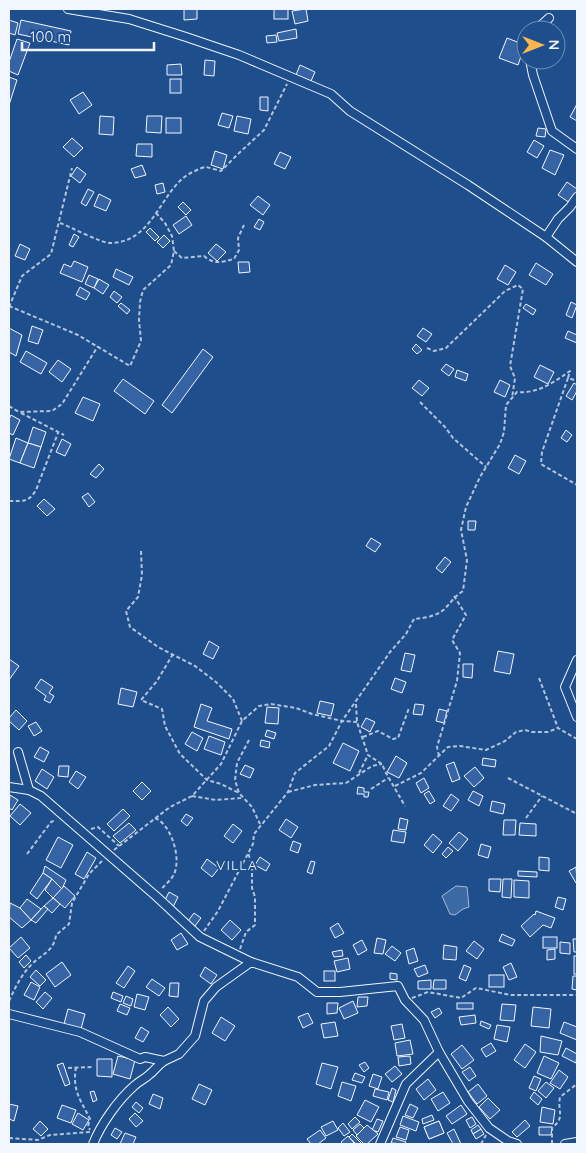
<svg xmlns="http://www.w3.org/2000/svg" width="586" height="1153" viewBox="0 0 586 1153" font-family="Quicksand,sans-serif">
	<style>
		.water { fill: #3b69a3; stroke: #a8bbd7 }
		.building { fill: #3563a3; stroke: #f2f6ff }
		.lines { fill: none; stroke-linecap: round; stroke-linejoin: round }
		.minor-casing { stroke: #f2f6ff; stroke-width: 10 }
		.path { stroke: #b3c4dc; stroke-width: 2; stroke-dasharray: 4 2.5; stroke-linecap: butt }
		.minor { stroke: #1f4e8c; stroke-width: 8 }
		.labels { text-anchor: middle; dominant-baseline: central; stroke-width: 4; stroke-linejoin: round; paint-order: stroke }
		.neighbourhood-label { font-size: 14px; letter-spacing: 1px; fill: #f2f6ff; stroke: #1f4e8c }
	</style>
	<rect width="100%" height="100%" fill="#1f4e8c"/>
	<path class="water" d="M456,886L467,887L469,907L463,909L455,915L450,914L442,896Z"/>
	<g class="building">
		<path d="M184,9H197V19L184,20Z"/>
		<rect x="274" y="9" width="14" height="10"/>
		<path d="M306,9L308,21L295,24L292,11Z"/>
		<path d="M9,20L18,23L15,35L9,33Z"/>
		<path d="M21,20L71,31L69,45L18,34Z"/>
		<path d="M296,29L297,38L279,41L277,33Z"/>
		<path d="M276,35L277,42L267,43L266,36Z"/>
		<path d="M507,38L525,45L518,65L499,58Z"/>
		<path d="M17,39L30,43L18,75L9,71V62Z"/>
		<path d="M205,60L215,61L214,76L204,75Z"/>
		<path d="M181,64L182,75H167V65Z"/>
		<path d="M300,65L315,72L311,81L296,75Z"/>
		<path d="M9,77L17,80L9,105Z"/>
		<rect x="170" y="79" width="11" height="14"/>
		<path d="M83,92L92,105L79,114L70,100Z"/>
		<path d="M260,97H268V111L260,110Z"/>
		<path d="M577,104V121L570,117Z"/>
		<path d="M222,113L233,116L229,128L218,125Z"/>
		<path d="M100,116L114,117L113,135L99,134Z"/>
		<path d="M147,116H162L161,133L146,132Z"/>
		<path d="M237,116L251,119L248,134L234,131Z"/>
		<rect x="166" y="118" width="15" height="15"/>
		<path d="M538,128L546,129L545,137L536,136Z"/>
		<path d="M72,138L83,148L74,157L63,147Z"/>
		<path d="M534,140L544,146L537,158L527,152Z"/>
		<path d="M137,144H152V157L136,156Z"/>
		<path d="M550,150L564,155L555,175L542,168Z"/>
		<path d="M215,151L227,155L223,169L211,165Z"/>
		<path d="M280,152L291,157L285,169L274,164Z"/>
		<path d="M142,165L146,175L135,178L131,169Z"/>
		<path d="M77,167L86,174L80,183L71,176Z"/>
		<path d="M567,182L577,189V192L570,203L558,195Z"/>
		<path d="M163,183L165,192L157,194L155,185Z"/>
		<path d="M88,189L94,192L86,206L81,203Z"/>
		<path d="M99,194L111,200L106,211L94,206Z"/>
		<path d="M258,196L270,205L263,215L250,205Z"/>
		<path d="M183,202L191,210L186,215L178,207Z"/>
		<path d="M186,216L192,225L179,234L173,225Z"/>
		<path d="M259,219L264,222L260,230L254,227Z"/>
		<path d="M150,228L159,237L155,241L146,232Z"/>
		<path d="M74,234L79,237L73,247L69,245Z"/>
		<path d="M164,235L170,241L163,248L157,242Z"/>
		<path d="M20,244L30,249L25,260L15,256Z"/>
		<path d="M216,244L226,252L217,261L208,253Z"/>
		<path d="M74,261L88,267L82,282L60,273L64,264L71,267Z"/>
		<path d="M238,262H249L250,272L239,273Z"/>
		<path d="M536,263L553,274L546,285L529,275Z"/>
		<path d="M505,265L516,272L508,285L497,279Z"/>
		<path d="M116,269L133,277L129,285L113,277Z"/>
		<path d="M89,275L98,279L94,288L85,284Z"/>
		<path d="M99,279L109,285L103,294L94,288Z"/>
		<path d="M80,287L90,293L86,300L76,295Z"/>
		<path d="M114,291L122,297L117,303L110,297Z"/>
		<path d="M571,302L577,305L572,318L566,315Z"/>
		<path d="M121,303L130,310L127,314L118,306Z"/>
		<path d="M526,304L536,310L533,315L523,308Z"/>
		<path d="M32,326L43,330L38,344L28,341Z"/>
		<path d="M9,328L22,335L16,356L9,352Z"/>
		<path d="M423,328L432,334L426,342L417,336Z"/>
		<path d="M568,331L577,335V343L565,338Z"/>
		<path d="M416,344L422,350L417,354L412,349Z"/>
		<path d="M203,349L213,357L172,413L162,405Z"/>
		<path d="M26,351L47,363L41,374L20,362Z"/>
		<path d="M58,360L71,369L62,382L49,372Z"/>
		<path d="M446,364L454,369L449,376L441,370Z"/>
		<path d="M540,365L554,372L548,384L534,377Z"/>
		<path d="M457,370L468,374L466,381L455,377Z"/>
		<path d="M123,379L154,401L145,414L114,391Z"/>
		<path d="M419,380L429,388L422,396L412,388Z"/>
		<path d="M500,380L510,385L505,397L494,392Z"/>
		<path d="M574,383L577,385V391L572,400L566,396Z"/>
		<path d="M83,397L100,404L93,421L75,413Z"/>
		<path d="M11,415L20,420L13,435L9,433V419Z"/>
		<path d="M33,427L46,432L41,447L28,443Z"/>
		<path d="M566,430L572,435L567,442L561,438Z"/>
		<path d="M16,438L28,443L20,463L9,459Z"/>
		<path d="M62,439L71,444L65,456L56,452Z"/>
		<path d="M28,443L41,447L34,468L20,463Z"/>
		<path d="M515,455L526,461L519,474L508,468Z"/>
		<path d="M99,464L104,469L96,478L90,474Z"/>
		<path d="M88,493L95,502L89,507L82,497Z"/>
		<path d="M44,499L55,509L47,516L37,506Z"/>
		<path d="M468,521H476L475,530H468Z"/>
		<path d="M371,538L381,544L375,552L366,546Z"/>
		<path d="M445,557L451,562L442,573L436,568Z"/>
		<path d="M209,641L219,647L213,659L203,654Z"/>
		<path d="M498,651L514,654L510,674L494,671Z"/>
		<path d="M405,653L415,655L411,672L401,670Z"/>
		<path d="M9,659L19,666L9,680Z"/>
		<path d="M463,664H473L472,678L463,677Z"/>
		<path d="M395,678L406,682L402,693L391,689Z"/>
		<path d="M41,679L53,687L49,693L54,696L50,703L44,700L46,696L35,688Z"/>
		<path d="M121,688L137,692L133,707L118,704Z"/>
		<path d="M320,701L334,704L331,716L317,713Z"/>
		<path d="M201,704L212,708L207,721L232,729L229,739L194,727Z"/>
		<path d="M415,704L424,705L422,715L413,714Z"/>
		<path d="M267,707L279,708L278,724L265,723Z"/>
		<path d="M439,709L447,711L444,723L436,721Z"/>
		<path d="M16,710L27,721L19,730L9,721V718Z"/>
		<path d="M366,718L375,722L370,732L361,727Z"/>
		<path d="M36,722L42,731L34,736L28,726Z"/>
		<path d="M267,730L276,733L274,739L265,736Z"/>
		<path d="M192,732L203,738L197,751L185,744Z"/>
		<path d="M209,736L225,742L221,755L204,749Z"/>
		<path d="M261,740L270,742L269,748L260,746Z"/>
		<path d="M343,743L359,751L350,771L333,763Z"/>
		<path d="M40,747L49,752L44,762L34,757Z"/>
		<path d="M396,756L407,763L399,778L387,772Z"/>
		<path d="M483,758L496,760L495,767L482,765Z"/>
		<path d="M454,762L460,779L452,782L446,765Z"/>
		<path d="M245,765L254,769L250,778L240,774Z"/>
		<path d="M59,766H69L68,777L58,776Z"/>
		<path d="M475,767L484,778L474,787L464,776Z"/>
		<path d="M42,769L54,777L47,789L35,781Z"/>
		<path d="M76,771L86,777L78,789L69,782Z"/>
		<path d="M424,778L429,788L421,793L416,783Z"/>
		<path d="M142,782L151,791L142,800L133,791Z"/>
		<path d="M358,787L364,788V792H369L368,797H364V794H357Z"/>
		<path d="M429,791L435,801L430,804L424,794Z"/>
		<path d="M473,791L483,796L479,806L468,800Z"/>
		<path d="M451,794L459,800L451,811L443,806Z"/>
		<path d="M10,795L18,800L12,810L9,808Z"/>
		<path d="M492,801L505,804L503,814L490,811Z"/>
		<path d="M20,804L31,813L20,825L10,816Z"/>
		<path d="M123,809L130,816L114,831L107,824Z"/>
		<path d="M186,814L193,818L187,826L181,821Z"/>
		<path d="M400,818L408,820L406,830L398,829Z"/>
		<path d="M286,819L298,827L291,838L279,830Z"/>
		<path d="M504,820H516L515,835H503Z"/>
		<path d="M129,823L136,830L120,843L113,836Z"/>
		<path d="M520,823L536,824V836L519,835Z"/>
		<path d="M233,824L242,831L233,843L224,836Z"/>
		<path d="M393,830L406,832L404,843L391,841Z"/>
		<path d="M459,832L468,839L458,851L449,843Z"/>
		<path d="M433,834L442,842L433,853L424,845Z"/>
		<path d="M58,837L73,845L61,868L46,860Z"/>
		<path d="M293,841L301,844L298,853L290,850Z"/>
		<path d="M481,844L491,847L488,858L478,855Z"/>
		<path d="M448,847L453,851L446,858L442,854Z"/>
		<path d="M87,852L96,858L84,879L75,874Z"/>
		<path d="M260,857L270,864L266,871L255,865Z"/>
		<path d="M539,857L549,858V871L539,870Z"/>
		<path d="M207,859L219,868L212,877L201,868Z"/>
		<path d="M311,861L315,862L312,874L307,872Z"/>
		<path d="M45,866L66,880L62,889L52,879L43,873Z"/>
		<path d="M576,867L577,882L576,883L569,871Z"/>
		<path d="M518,871L537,872V877L518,876Z"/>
		<path d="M43,873L52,879L37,899L30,893Z"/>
		<path d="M52,879L62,889L53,898L45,890Z"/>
		<path d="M489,879H501L500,892L489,891Z"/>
		<path d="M503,879H512L511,898L502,897Z"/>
		<path d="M514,880L529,881V898L514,897Z"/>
		<path d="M64,886L75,896L65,908L53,898Z"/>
		<path d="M169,892L178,897L173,907L164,902Z"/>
		<path d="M558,897L566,899L563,910L555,907Z"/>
		<path d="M53,898L60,904L52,913L44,906Z"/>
		<path d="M27,899L41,909L31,920L20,908Z"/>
		<path d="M10,903L20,908L31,920L22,928L9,917Z"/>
		<path d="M44,906L48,909L36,923L31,920Z"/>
		<path d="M536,911L555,918L551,928L543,925L530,937L521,926L534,914L535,915Z"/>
		<path d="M194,913L201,918L195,926L188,921Z"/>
		<path d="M230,920L241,930L232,940L221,930Z"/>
		<path d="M338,923L344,933L335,938L330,928Z"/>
		<path d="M181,933L188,944L177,950L171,940Z"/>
		<path d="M502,934L515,940L512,946L499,941Z"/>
		<path d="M21,937L30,948L18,958L9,948Z"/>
		<rect x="543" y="937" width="14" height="11"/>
		<path d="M377,938L386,940L383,954L374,953Z"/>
		<path d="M573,939H577V952H574Z"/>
		<path d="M362,940L367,950L358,955L353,945Z"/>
		<path d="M474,941L484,949L477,959L466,951Z"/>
		<path d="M560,942L570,943V954L560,953Z"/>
		<path d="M444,945L457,947L456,960L443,959Z"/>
		<path d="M392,946L401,953L395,961L385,954Z"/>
		<path d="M414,948L418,961L409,964L406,951Z"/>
		<path d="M555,949V959L547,960V950Z"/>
		<path d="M342,950L343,956L334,957L332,952Z"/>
		<path d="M26,955L31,961L24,968L19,962Z"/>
		<rect x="574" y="956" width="3" height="18"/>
		<path d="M348,958L350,969L337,972L334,961Z"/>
		<path d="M62,962L71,975L55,987L46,974Z"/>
		<path d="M511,963L517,977L509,980L503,967Z"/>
		<path d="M425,965L428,973L418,977L414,969Z"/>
		<path d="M464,965L471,968L466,981L459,978Z"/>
		<path d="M128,966L135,971L124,988L116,983Z"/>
		<path d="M205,967L217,975L211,984L200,976Z"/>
		<path d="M36,970L46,980L40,986L30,977Z"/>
		<rect x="324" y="971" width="11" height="10"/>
		<path d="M390,973L397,974V980L390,979Z"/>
		<rect x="489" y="975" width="15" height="12"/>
		<path d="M573,976H577V990L572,989Z"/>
		<path d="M152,979L165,988L159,996L146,987Z"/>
		<path d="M431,980V989H418V981Z"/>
		<path d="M434,980H446V989H433Z"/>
		<path d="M31,982L40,987L34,1000L24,995Z"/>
		<path d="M170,983H179L178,997L169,996Z"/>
		<path d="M45,992L52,998L43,1009L36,1002Z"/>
		<path d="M113,992L123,996L121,1002L111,998Z"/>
		<path d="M137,994L149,997L145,1010L134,1007Z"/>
		<path d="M126,996L133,999L131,1006L123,1003Z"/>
		<path d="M358,997H368L367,1006L357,1007Z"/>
		<path d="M353,1001L358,1013L344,1019L339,1008Z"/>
		<path d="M327,1003H338L337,1013L327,1014Z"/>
		<rect x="457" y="1003" width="16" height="6"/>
		<path d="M120,1004L130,1008L127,1015L117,1011Z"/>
		<path d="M502,1004L516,1005L514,1021L500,1020Z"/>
		<path d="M168,1007L179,1019L171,1027L160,1015Z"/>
		<path d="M533,1007L551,1009L549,1028L531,1026Z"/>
		<path d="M439,1008L442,1013L435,1018L431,1012Z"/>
		<path d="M68,1009L85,1014L81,1029L64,1024Z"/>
		<path d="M308,1013L313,1023L303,1028L298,1017Z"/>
		<path d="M475,1015L476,1023L461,1025L459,1017Z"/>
		<path d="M221,1017L235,1026L225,1041L212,1033Z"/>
		<path d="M481,1021L491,1025L489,1029L480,1025Z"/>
		<path d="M335,1022L338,1036L324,1038L321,1024Z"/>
		<path d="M564,1022L577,1027V1040L560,1033Z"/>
		<path d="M402,1024L405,1038L394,1040L391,1026Z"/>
		<path d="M497,1025L510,1027L507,1042L494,1039Z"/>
		<path d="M141,1027L149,1032L143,1042L135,1038Z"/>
		<path d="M541,1036L562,1041L558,1055L540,1052Z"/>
		<path d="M410,1040L413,1054L397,1056L395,1043Z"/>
		<path d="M491,1043L496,1051L486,1057L481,1049Z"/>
		<path d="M525,1044L536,1052L525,1068L514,1060Z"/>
		<path d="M462,1045L474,1060L462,1069L451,1054Z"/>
		<path d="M566,1048L577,1054L576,1063L562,1056Z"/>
		<path d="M118,1056L135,1060L130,1079L113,1074Z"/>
		<path d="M410,1056L411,1064L399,1066L398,1057Z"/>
		<path d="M544,1056L559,1063L551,1079L537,1073Z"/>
		<path d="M97,1059H112V1077L97,1076Z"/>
		<path d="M365,1062L369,1068L364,1072L359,1065Z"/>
		<path d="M63,1063L70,1084L65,1086L57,1065Z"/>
		<path d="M322,1063L338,1067L331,1089L316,1084Z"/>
		<path d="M395,1066L402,1074L392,1082L385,1074Z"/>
		<path d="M470,1067L476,1076L469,1081L462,1072Z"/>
		<path d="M559,1070L568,1077L560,1089L550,1083Z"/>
		<path d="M355,1073L365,1077L362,1083L352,1080Z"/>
		<path d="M373,1074L382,1077L378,1089L369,1086Z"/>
		<path d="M534,1076L541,1079L536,1091L529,1088Z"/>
		<path d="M428,1079L436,1090L424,1100L416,1089Z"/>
		<path d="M342,1082L356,1086L351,1101L338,1096Z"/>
		<path d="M546,1082L554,1088L546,1098L538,1091Z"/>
		<path d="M199,1084L212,1090L205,1105L192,1099Z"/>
		<path d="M478,1084L487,1096L477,1104L468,1092Z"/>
		<path d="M392,1088L396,1090L393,1102L388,1100Z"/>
		<path d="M375,1089L389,1092L387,1100L373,1096Z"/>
		<path d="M94,1091L97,1100L93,1102L90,1092Z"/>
		<path d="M443,1092L450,1103L438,1111L431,1099Z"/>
		<path d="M534,1092L542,1099L538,1105L530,1098Z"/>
		<path d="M153,1094L163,1098L160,1109L149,1104Z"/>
		<path d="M488,1098L500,1110L490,1119L479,1107Z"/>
		<path d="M365,1100L379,1107L371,1122L357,1115Z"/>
		<path d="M136,1102L143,1108L139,1113L132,1107Z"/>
		<path d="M9,1104L18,1106L14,1121L9,1119Z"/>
		<path d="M410,1104L418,1108L413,1118L405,1115Z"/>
		<path d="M62,1105L76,1110L71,1123L57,1118Z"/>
		<path d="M461,1105L467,1114L452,1124L446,1116Z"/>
		<path d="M542,1107L555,1110L553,1124L540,1122Z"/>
		<path d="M78,1113L89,1120L83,1130L72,1124Z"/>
		<path d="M135,1113L143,1121L136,1127L129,1119Z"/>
		<path d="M432,1115L434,1120L423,1124L422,1119Z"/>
		<path d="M403,1116L419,1122L416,1131L400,1125Z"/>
		<path d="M355,1117L360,1122L352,1129L348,1124Z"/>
		<path d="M472,1117L476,1124L470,1128L466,1120Z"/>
		<path d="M377,1119L383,1121L378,1132L372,1130Z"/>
		<path d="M525,1120L530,1126L517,1137L512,1132Z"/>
		<path d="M40,1121L48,1129L41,1136L33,1129Z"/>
		<path d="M333,1121L338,1130L326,1136L321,1127Z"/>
		<path d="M439,1121L444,1133L429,1139L424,1127Z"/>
		<path d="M439,1121L444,1133L429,1139L424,1127Z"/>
		<path d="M343,1123L350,1132L344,1136L338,1128Z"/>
		<path d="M360,1124L364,1128L357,1135L353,1130Z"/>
		<path d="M367,1125L378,1134L367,1144H364L356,1136Z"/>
		<path d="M478,1125L481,1129L473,1134L471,1130Z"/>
		<path d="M400,1127L409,1130L406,1140L396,1137Z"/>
		<path d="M539,1127H552L551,1135H539Z"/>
		<path d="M115,1128L122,1132L117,1139L111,1135Z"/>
		<path d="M454,1129L461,1144H453L447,1133Z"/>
		<path d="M481,1129L484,1134L476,1139L473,1134Z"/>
		<path d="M320,1130L326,1138L318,1144H311L307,1139Z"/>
		<path d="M125,1133L136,1137L133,1144H120Z"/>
		<path d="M352,1134L362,1144H356L349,1137Z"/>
		<path d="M348,1136L355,1144H343L341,1142Z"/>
		<path d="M393,1138L406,1142L405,1144L391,1143Z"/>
	</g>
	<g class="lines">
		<defs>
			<g id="minor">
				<path d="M68,9L129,19L186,37L239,55L331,94L350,111L468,185L546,237L577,262"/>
				<path d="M536,30L549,18"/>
				<path d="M530,60L533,75L552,131L577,149"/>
				<path d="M546,237L558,219L570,207L577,197"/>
				<path d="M577,660L565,687L577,717"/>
				<path d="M18,752L29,790"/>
				<path d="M9,787L29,790L41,796L157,897L200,937L251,962"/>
				<path d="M9,1014L80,1032L140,1059L145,1057L164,1061L179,1054L195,1036L204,1001L216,987L251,962L298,977L317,992H340L398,986L405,1000L424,1020L439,1052L468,1101L489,1128L508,1141L517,1144"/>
				<path d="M93,1144C101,1124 118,1100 134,1086C139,1081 145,1079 150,1074C155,1070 158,1065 164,1061"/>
				<path d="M380,1144L406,1084L439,1052"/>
				<path d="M565,1144L577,1142"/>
			</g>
		</defs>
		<use href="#minor" class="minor-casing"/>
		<g class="path">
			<path d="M60,223C71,227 101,243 110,243C156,243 161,184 195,171C199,169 203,167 206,167C211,168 217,170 221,171L238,154L264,130L287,84"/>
			<path d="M174,251L182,258L204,256C214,265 222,262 234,259L239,250L238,238L244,225"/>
			<path d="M9,306L78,335L130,366L141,341L139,320L140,302L143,290L171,265L174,251L172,236L165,223L156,213"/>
			<path d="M9,307L22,276L51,254L72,168"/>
			<path d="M427,348L434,351L446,348L505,291L518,285L523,289L510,366L515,378L512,398"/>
			<path d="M568,378L542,452L541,464L577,485"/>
			<path d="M420,402L445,427L453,438L486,467"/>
			<path d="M9,406L19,412L52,411L62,404L98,346"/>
			<path d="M21,413L64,435"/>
			<path d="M9,501C23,501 28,503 36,490L58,433"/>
			<path d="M141,551L142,575L138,597L126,611L130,627L158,647L195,666L216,682L233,699L242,721"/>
			<path d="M173,654L157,681L141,700L162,709L165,726L180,754L207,780L221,784L239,793"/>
			<path d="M539,678L558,728L577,739"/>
			<path d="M356,704L357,722L368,755L382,764L386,773L405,806"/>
			<path d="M363,737L378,731L393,739L398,738L409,708"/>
			<path d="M249,740L237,763L235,780L239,793L252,807L260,824"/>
			<path d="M439,756L437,747L457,681L460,653L452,640L466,615L454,596"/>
			<path d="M359,773L368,755"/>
			<path d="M508,778L577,814"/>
			<path d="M395,786L421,773L448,747L460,746L486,750L505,741L516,732L525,730L532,732H548L558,728"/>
			<path d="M371,789L388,778"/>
			<path d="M288,792L315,785L346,783L372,766L382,764"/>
			<path d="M192,796L216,800L242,798"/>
			<path d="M155,818C170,824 179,852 176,867C175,878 166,883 161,890"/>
			<path d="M526,818L542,796"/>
			<path d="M91,829L98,827L119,846"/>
			<path d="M114,850L170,807L192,796L221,764L242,721L259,706L271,704L296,708L312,714L342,721L357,722"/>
			<path d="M27,854L51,822L56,820"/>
			<path d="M9,895V896"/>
			<path d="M204,931L218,911L253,844L254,834L288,792L295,773L329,746L342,721L390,652L406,634L414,619C423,618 434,617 442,611C449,606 453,597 463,591L467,560L461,530L466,507L480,477L500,444L504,432L506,405L517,392C538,394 554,382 570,371L568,378L577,381"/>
			<path d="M240,949L246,932L255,925V897L252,888V865L248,853"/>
			<path d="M412,998L428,992L461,998L476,988L511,995H577"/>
			<path d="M9,1001C15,988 21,975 32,964C42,954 54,951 56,935L69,924L72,903L89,874L103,860"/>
			<path d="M76,1067C72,1090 80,1099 90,1119L88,1126L90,1130"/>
			<path d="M68,1068L94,1067"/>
			<path d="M9,1138L38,1140L50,1135L90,1132"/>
			<path d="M481,1144L486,1135"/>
			<path d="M552,1144V1128C566,1116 557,1113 560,1097L577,1084"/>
		</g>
		<use href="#minor" class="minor"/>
	</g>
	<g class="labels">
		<g class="neighbourhood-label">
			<text x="237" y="865">VILLA</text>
		</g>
	</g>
	<rect width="586" height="1153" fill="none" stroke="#f2f6ff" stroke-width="20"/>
	<g transform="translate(541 45) rotate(90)"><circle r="24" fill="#1f4e8c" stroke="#7391ba"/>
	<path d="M0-4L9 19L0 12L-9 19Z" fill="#ffb74d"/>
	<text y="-8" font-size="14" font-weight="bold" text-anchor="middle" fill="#f2f6ff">N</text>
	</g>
	<path d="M22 42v8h132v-8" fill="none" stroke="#f2f6ff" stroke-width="2.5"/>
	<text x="30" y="42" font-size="15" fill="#f2f6ff" stroke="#1f4e8c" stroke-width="4" paint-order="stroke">100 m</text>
</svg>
